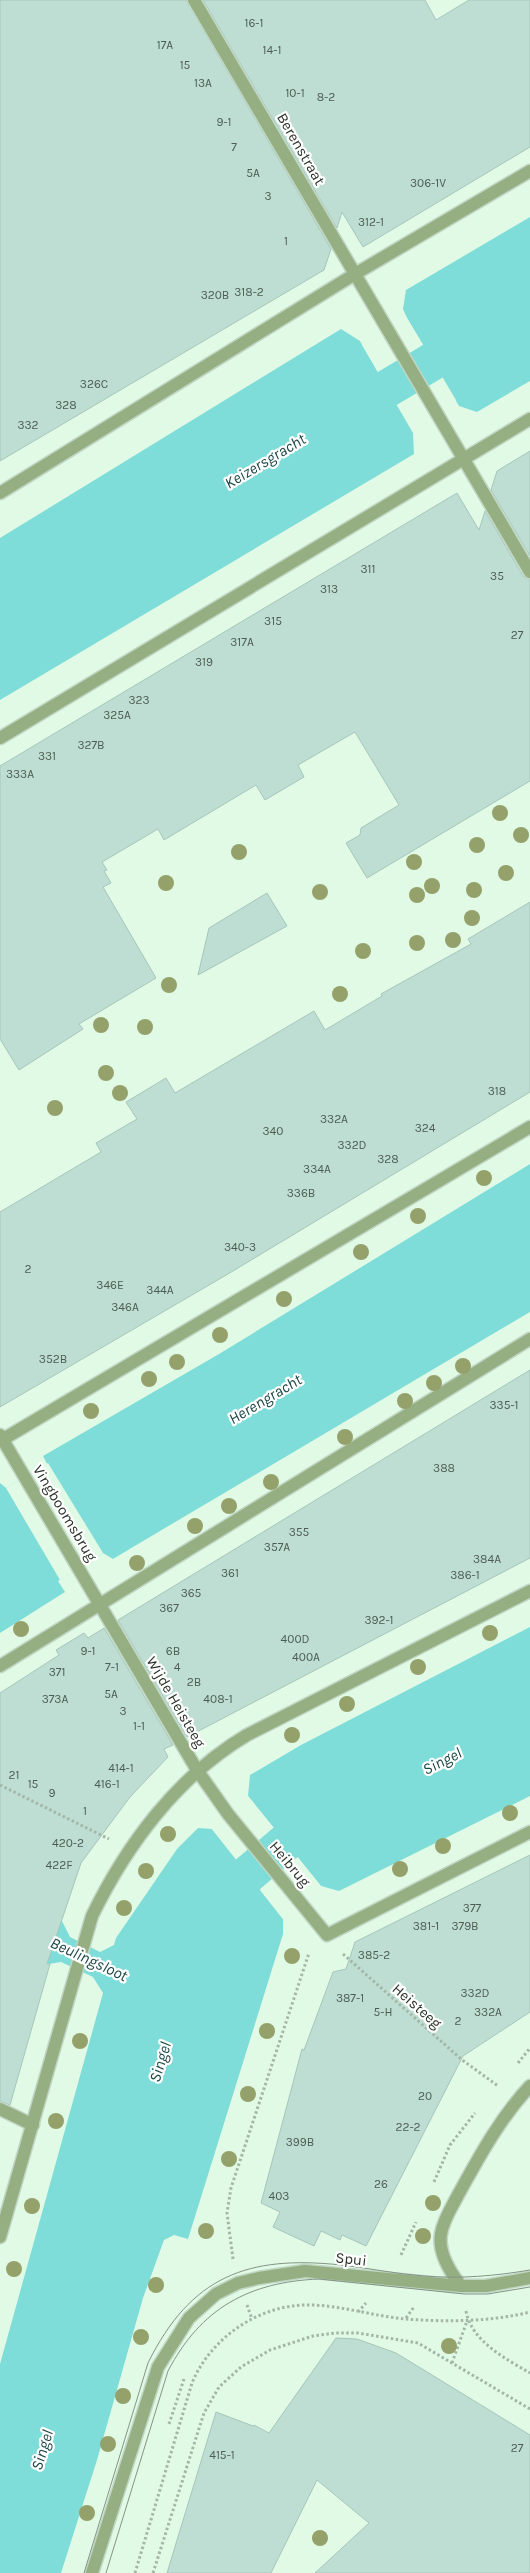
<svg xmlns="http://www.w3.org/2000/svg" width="530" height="2573" viewBox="0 0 530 2573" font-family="Karla,sans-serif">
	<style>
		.water { fill: #7fddd9 }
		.pier { fill: #e1fae6 }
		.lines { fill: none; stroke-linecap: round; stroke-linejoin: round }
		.canal { stroke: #7fddd9; stroke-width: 38 }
		.building { fill: #beded3; stroke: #a6c6bb }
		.lane-casing { stroke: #c0d6c4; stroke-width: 15 }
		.street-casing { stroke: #c0d6c4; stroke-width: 15 }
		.path { stroke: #a3b7a7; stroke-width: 3; stroke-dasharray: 2.5 2.5; stroke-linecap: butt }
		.lane { stroke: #96af82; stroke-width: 12 }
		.street { stroke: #96af82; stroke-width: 12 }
		.tram { stroke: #839486; stroke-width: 1 }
		.tree { fill: #95a16a }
		.labels { text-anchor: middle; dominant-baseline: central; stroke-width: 4.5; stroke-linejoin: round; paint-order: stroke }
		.number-label { font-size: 12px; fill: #4d5c54 }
		.street-label { font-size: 15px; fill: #273129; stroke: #fff }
		.water-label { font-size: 16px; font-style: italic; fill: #1b4745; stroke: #fff }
	</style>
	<rect width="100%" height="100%" fill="#e1fae6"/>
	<g class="water">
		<path d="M530,217V381L477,412L459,406L407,318L403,309L406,290Z"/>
		<path d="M341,329L360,341L413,433L414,454L0,700V538Z"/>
		<path d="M530,1164V1312L133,1547L113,1559L103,1553L58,1581L65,1592L0,1633V1483L6,1488L47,1464L43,1456L219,1354Z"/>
		<path d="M530,1627V1796L339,1891L321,1886L248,1796L250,1775L301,1745Z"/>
		<path d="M198,1828L212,1829L283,1919V1934L188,2239L174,2235L164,2240L143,2298L97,2460L61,2573H0V2364L103,1993L93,1977L61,1962L49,1964L0,1937V1889L61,1919L70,1937L100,1952L114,1945L116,1938L177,1849Z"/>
	</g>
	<g class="pier">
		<path d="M407,318L456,400L454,401L405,319Z"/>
		<path d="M364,343L412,426L410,427L362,345Z"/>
		<path d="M48,1463L103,1553L60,1580L6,1488Z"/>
		<path d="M248,1796L321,1886L320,1888L246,1798Z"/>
		<path d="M214,1828L284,1918H285L283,1919L212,1829Z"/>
	</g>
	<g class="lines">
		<g class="canal">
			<path d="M343,415L530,303"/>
			<path d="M222,1920L246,1876L286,1842L330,1819"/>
		</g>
	</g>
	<g class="building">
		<path d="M0,0H186L331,249L324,270L0,461Z"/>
		<path d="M203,0H425L436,20L469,0H530V147L363,247L342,212L337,228Z"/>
		<path d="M530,451V556L491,490L497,471Z"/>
		<path d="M457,493L479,530L485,511L523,576L530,580V781L367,878L346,843L360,835L361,828L399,805L355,732L298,765L304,777L265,800L256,785L164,840L158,829L102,862L107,870L104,871L111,883L103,887L156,978L79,1024L83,1029L19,1070L0,1039V766Z"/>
		<path d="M267,893L287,926L198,975L209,928Z"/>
		<path d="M530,902V1092L228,1274L0,1407V1212L101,1152L96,1143L137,1119L126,1102L166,1078L175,1093L314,1011L325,1030L382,996L381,994L471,944L468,939Z"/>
		<path d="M530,1370V1558L187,1737L118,1620Z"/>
		<path d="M104,1628L173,1745L164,1749L168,1757L130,1797L81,1863L47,1964H50L10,2105L0,2101V1693L59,1655L56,1650L84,1633L88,1638Z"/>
		<path d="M530,1855V2012L463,2056L366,2246L342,2235L340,2240L321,2231L314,2246L273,2227L280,2212L261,2203L302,2049L304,2050L333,1972L346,1969L355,1942Z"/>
		<path d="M336,2338L357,2339L396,2353L530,2435V2573H315L369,2523L317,2480L271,2573H167L216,2412L253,2426L254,2425L269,2433Z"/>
	</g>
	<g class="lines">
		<defs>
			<path id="lane" d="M92,2573L158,2367L189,2318L216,2294L238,2283L259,2278L305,2271L461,2286"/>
			<g id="street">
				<path d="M194,0L530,572"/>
				<path d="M0,493L355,274L530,171"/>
				<path d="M0,738L530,419"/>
				<path d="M0,1435L197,1770L228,1814L327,1935L530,1832"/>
				<path d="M0,1441L530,1127"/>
				<path d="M0,1666L530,1339"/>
				<path d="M530,2086C500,2118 479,2157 458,2195C452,2207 443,2220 441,2234C438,2252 450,2272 461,2286H486L530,2278"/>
				<path d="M0,2109L33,2125"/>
				<path d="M0,2237L92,1916C127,1844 178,1776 247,1735L530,1591"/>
			</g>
		</defs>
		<use href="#lane" class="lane-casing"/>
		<use href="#street" class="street-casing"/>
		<g class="path">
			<path d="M0,1785L109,1839"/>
			<path d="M343,1954L461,2059L498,2086"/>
			<path d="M518,2063L530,2048"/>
			<path d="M434,2182L450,2145L475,2113"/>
			<path d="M401,2255L416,2222"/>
			<path d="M233,2259L227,2213L231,2188L309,1953"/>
			<path d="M247,2305L252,2319"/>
			<path d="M466,2311C471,2341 506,2359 530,2373"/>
			<path d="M358,2312L366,2303"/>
			<path d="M406,2318L414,2307"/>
			<path d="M452,2363L467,2321"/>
			<path d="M169,2424L184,2379"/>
			<path d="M135,2573L192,2383C211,2337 261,2303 312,2305C343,2306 374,2316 405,2319C446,2322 490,2322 530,2312"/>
			<path d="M153,2573L204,2413L219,2387L241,2367L270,2350L313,2336L335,2333H358L418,2343L530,2409"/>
		</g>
		<use href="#lane" class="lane"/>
		<use href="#street" class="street"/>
		<g class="tram">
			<path d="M84,2573L148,2363C191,2276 248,2255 341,2265C369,2268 396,2274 424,2276C460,2279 495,2276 530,2270"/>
			<path d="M106,2573L168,2371C201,2308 249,2282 319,2279L464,2294H488L530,2287"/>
		</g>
	</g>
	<g class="tree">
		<circle cx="500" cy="813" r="8"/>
		<circle cx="521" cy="835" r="8"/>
		<circle cx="477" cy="845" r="8"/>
		<circle cx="239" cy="852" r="8"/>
		<circle cx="414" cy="862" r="8"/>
		<circle cx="506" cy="873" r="8"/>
		<circle cx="166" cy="883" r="8"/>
		<circle cx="432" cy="886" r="8"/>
		<circle cx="474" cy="890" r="8"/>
		<circle cx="320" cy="892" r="8"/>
		<circle cx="417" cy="895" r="8"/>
		<circle cx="472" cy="918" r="8"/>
		<circle cx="453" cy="940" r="8"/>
		<circle cx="417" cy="943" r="8"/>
		<circle cx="363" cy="951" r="8"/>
		<circle cx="169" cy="985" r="8"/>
		<circle cx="340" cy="994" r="8"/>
		<circle cx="101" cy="1025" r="8"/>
		<circle cx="145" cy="1027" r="8"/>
		<circle cx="106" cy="1073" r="8"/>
		<circle cx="120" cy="1093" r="8"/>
		<circle cx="55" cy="1108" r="8"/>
		<circle cx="484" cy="1178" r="8"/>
		<circle cx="418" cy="1216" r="8"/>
		<circle cx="361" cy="1252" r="8"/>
		<circle cx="284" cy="1299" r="8"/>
		<circle cx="220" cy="1335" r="8"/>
		<circle cx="177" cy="1362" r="8"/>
		<circle cx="463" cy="1366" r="8"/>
		<circle cx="149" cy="1379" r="8"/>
		<circle cx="434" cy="1383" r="8"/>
		<circle cx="405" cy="1401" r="8"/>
		<circle cx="91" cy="1411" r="8"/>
		<circle cx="345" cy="1437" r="8"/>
		<circle cx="271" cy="1482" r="8"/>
		<circle cx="229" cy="1506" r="8"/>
		<circle cx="195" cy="1526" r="8"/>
		<circle cx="137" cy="1563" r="8"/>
		<circle cx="21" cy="1629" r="8"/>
		<circle cx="490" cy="1633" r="8"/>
		<circle cx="418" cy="1667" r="8"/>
		<circle cx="347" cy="1704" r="8"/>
		<circle cx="292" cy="1735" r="8"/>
		<circle cx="510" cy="1813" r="8"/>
		<circle cx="168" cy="1834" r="8"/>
		<circle cx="443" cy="1846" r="8"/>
		<circle cx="400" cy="1869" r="8"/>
		<circle cx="146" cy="1871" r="8"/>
		<circle cx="124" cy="1908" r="8"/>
		<circle cx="292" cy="1956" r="8"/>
		<circle cx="267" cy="2031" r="8"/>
		<circle cx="80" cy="2041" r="8"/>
		<circle cx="248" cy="2094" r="8"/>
		<circle cx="56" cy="2121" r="8"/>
		<circle cx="229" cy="2159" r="8"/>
		<circle cx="433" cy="2203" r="8"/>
		<circle cx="32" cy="2206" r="8"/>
		<circle cx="206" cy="2231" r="8"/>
		<circle cx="423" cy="2236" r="8"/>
		<circle cx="14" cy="2269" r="8"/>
		<circle cx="156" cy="2285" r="8"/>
		<circle cx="141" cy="2337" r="8"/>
		<circle cx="449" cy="2346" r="8"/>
		<circle cx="123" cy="2396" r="8"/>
		<circle cx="108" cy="2444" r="8"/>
		<circle cx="87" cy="2513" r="8"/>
		<circle cx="320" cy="2538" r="8"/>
	</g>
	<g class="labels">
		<g class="number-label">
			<text x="254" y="23">16-1</text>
			<text x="165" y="45">17A</text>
			<text x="272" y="50">14-1</text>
			<text x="185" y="65">15</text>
			<text x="203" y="83">13A</text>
			<text x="295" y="93">10-1</text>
			<text x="326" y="97">8-2</text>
			<text x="224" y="122">9-1</text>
			<text x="234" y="147">7</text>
			<text x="253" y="173">5A</text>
			<text x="428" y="183">306-1V</text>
			<text x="268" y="196">3</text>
			<text x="371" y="222">312-1</text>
			<text x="286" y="241">1</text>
			<text x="249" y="292">318-2</text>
			<text x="215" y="295">320B</text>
			<text x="94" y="384">326C</text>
			<text x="66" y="405">328</text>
			<text x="28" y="425">332</text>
			<text x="368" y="569">311</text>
			<text x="497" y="576">35</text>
			<text x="329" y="589">313</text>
			<text x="273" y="621">315</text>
			<text x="517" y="635">27</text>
			<text x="242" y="642">317A</text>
			<text x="204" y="662">319</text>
			<text x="139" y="700">323</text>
			<text x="117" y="715">325A</text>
			<text x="91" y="745">327B</text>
			<text x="47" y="756">331</text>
			<text x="20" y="774">333A</text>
			<text x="497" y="1091">318</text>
			<text x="334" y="1119">332A</text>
			<text x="425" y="1128">324</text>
			<text x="273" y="1131">340</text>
			<text x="352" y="1145">332D</text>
			<text x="388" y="1159">328</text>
			<text x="317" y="1169">334A</text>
			<text x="301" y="1193">336B</text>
			<text x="240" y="1247">340-3</text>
			<text x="28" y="1269">2</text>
			<text x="110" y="1285">346E</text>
			<text x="160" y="1290">344A</text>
			<text x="125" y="1307">346A</text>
			<text x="53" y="1359">352B</text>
			<text x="504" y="1405">335-1</text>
			<text x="444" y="1468">388</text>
			<text x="299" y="1532">355</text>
			<text x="277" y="1547">357A</text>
			<text x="487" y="1559">384A</text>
			<text x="230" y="1573">361</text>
			<text x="465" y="1575">386-1</text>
			<text x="191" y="1593">365</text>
			<text x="169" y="1608">367</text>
			<text x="379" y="1620">392-1</text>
			<text x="295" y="1639">400D</text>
			<text x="88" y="1651">9-1</text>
			<text x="173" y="1651">6B</text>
			<text x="306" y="1657">400A</text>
			<text x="112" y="1667">7-1</text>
			<text x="177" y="1667">4</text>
			<text x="57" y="1672">371</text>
			<text x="194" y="1682">2B</text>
			<text x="111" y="1694">5A</text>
			<text x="55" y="1699">373A</text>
			<text x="218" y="1699">408-1</text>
			<text x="123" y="1711">3</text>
			<text x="139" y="1726">1-1</text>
			<text x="121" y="1768">414-1</text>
			<text x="14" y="1775">21</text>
			<text x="33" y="1784">15</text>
			<text x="107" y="1784">416-1</text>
			<text x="52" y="1793">9</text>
			<text x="85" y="1811">1</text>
			<text x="68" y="1843">420-2</text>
			<text x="59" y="1865">422F</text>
			<text x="472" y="1908">377</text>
			<text x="426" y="1926">381-1</text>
			<text x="465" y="1926">379B</text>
			<text x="374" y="1955">385-2</text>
			<text x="475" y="1993">332D</text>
			<text x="350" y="1998">387-1</text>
			<text x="383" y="2012">5-H</text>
			<text x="488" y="2012">332A</text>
			<text x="458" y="2021">2</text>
			<text x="425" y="2096">20</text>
			<text x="408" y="2127">22-2</text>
			<text x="300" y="2142">399B</text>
			<text x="381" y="2184">26</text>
			<text x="279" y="2196">403</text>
			<text x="517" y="2448">27</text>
			<text x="222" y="2455">415-1</text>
		</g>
		<g class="street-label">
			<text transform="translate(301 149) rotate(60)">Berenstraat</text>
			<text transform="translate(65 1513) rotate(59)">Vingboomsbrug</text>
			<text transform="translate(176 1702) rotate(60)">Wijde Heisteeg</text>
			<text transform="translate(290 1864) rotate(50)">Heibrug</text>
			<text transform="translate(417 2006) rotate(41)">Heisteeg</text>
			<text transform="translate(351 2259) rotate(6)">Spui</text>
		</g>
		<g class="water-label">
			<text transform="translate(265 461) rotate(-31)">Keizersgracht</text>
			<text transform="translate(265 1399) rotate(-31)">Herengracht</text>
			<text transform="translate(442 1761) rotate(-27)">Singel</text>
			<text transform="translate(89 1959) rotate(25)">Beulingsloot</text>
			<text transform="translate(160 2062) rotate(-73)">Singel</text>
			<text transform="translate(42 2450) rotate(-73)">Singel</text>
		</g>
	</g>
</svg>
